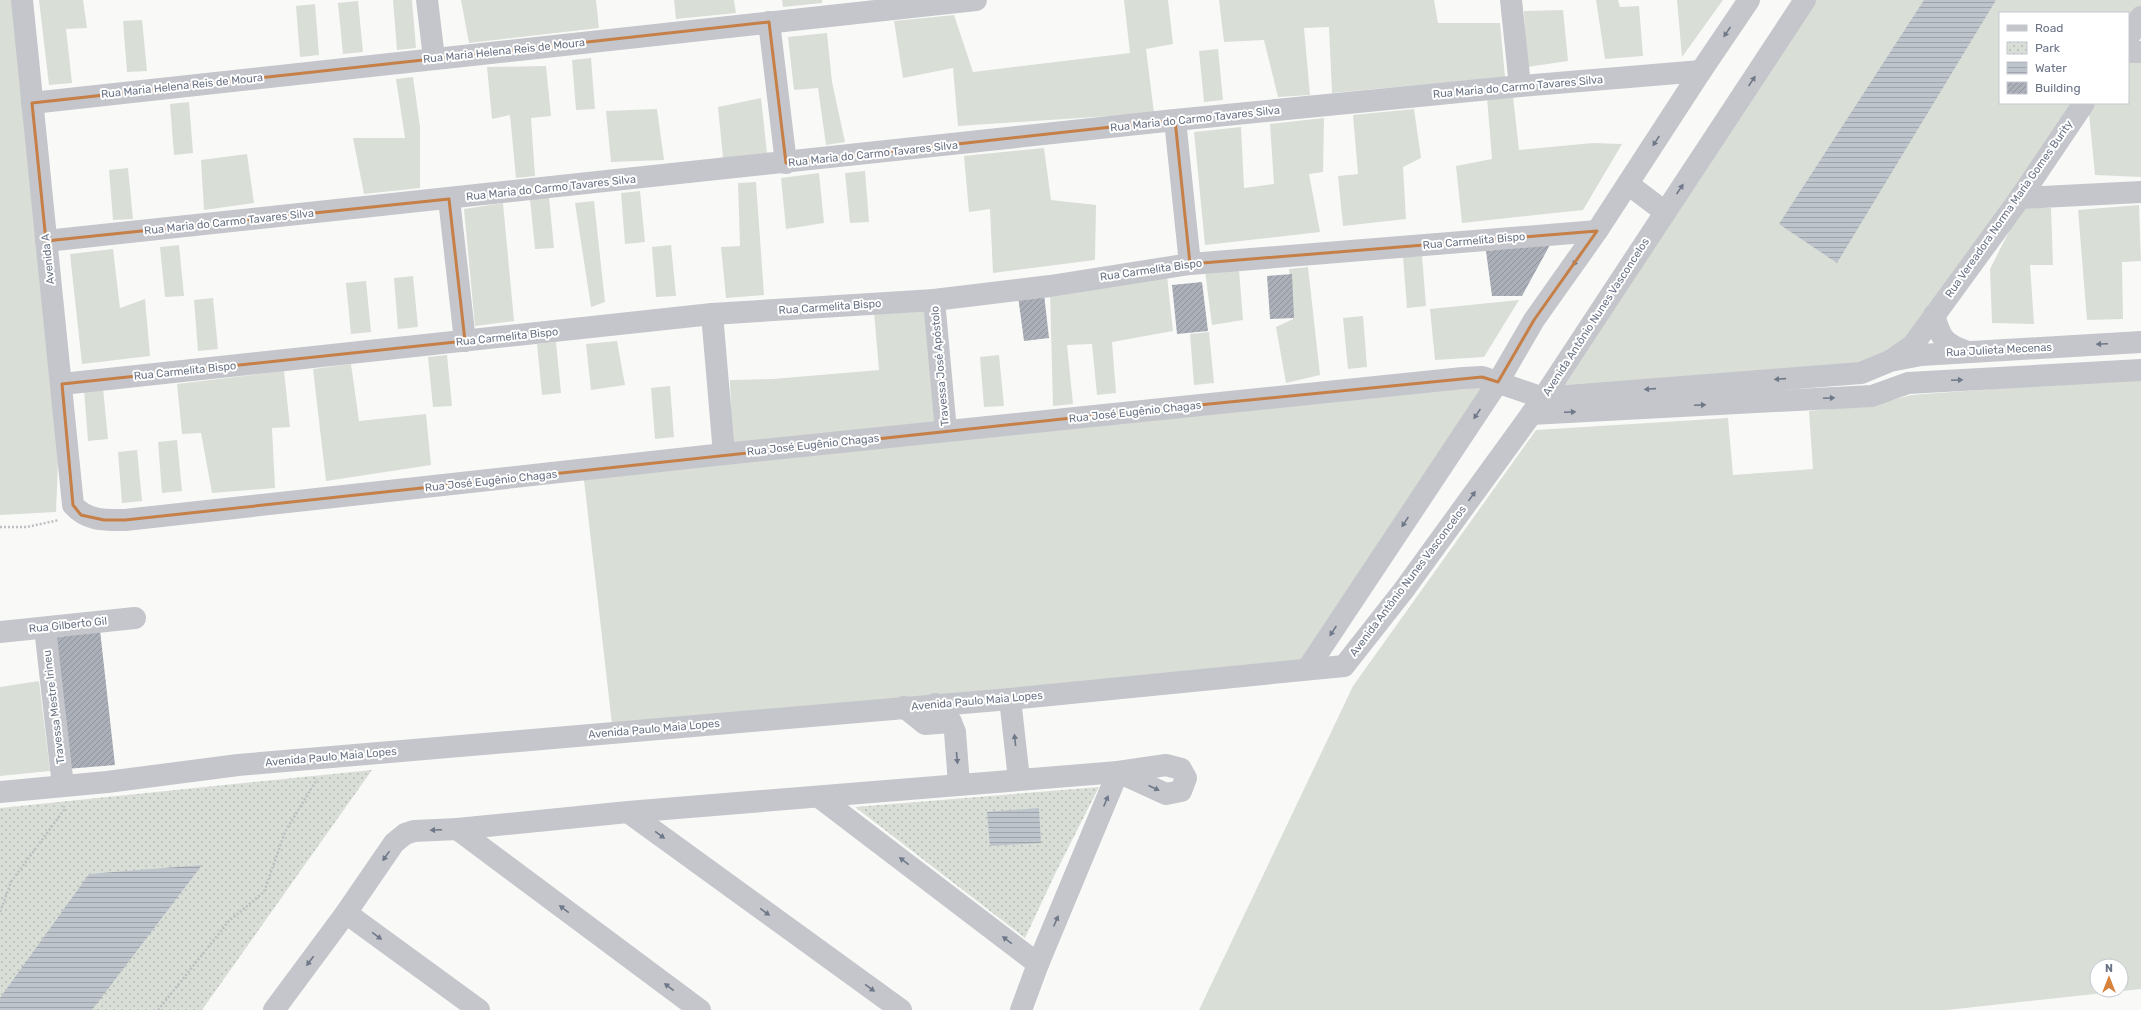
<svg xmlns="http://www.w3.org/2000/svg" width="2141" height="1010" viewBox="0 0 2141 1010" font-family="Rubik,sans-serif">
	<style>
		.grass { fill: #d9ded7; fill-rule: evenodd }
		.park { fill: url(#park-dots) }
		.water { fill: url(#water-rules) }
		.building { fill: url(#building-hatch) }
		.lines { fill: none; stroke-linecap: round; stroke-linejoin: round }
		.path { stroke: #bebfc3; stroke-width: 2.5; stroke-dasharray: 2 2; stroke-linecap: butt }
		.minor { stroke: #c4c6cb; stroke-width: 22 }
		.oneway { fill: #6f7889 }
		.marked { fill: none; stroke: #c67f47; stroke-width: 3; stroke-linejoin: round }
		.labels { text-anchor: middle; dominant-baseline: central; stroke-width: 4; stroke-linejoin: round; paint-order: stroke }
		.street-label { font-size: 11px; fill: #6b7486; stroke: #fff }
	</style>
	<defs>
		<pattern id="park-dots" width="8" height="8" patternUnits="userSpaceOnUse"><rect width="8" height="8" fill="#d9ded7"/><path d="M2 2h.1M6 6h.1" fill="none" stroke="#b4b9b4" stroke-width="1.8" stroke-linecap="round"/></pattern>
		<pattern id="water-rules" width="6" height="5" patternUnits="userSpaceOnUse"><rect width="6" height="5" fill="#bdc4cb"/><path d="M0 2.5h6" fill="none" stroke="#9ea4aa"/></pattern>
		<pattern id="building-hatch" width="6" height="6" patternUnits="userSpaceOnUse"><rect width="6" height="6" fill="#abafb8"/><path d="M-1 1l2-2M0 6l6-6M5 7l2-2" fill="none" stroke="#8f939b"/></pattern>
	</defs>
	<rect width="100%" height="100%" fill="#f9faf8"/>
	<g class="grass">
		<path d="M0,0H19L58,462L56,512L0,515Z"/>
		<path d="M39,0H83L87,28L66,29L72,83L49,85Z"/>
		<path d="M393,0H412L416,48L397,50Z"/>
		<path d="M461,0H596L599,28L469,43Z"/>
		<path d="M674,0H734L736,13L676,19Z"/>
		<path d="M782,0H822V3L783,7Z"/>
		<path d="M1124,0H1168L1173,44L1146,49L1154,113L958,126L953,68L903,78L894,21L954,15L973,72L1130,53Z"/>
		<path d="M1219,0H1434L1438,23H1500L1505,77L1332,93L1329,27L1304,28L1310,95L1278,97L1264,40L1224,42Z"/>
		<path d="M1596,0H1618L1620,7L1639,6L1643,56L1605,59Z"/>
		<path d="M1677,0H1723L1682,57Z"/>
		<path d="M1802,0H2141V17L2128,38V13H2000V103H2084L1890,361L1543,398Z"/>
		<path d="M358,1L363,52L343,54L338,3Z"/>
		<path d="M315,4L319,55L300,57L296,6Z"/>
		<path d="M1563,10L1568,61L1527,67L1524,11Z"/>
		<path d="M142,20L147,71L127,72L123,21Z"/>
		<path d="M827,33L832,82L845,142L826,145L818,88L794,90L788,37Z"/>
		<path d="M1218,49L1223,100L1204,102L1199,51Z"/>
		<path d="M591,58L595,109L576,110L572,60Z"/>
		<path d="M2128,63H2141V177L2095,175L2089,114L2096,103H2128Z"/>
		<path d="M546,66L551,116L531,118L535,176L516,178L510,115L492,119L487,67Z"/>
		<path d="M413,77L420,127V188L364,194L353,138H405L396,79Z"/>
		<path d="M1513,96L1519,150L1593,143L1622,144L1583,210L1462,223L1456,166L1492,159L1487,97Z"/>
		<path d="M761,98L767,153L723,158L718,107Z"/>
		<path d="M189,102L193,153L174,155L170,104Z"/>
		<path d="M657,109L664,160L611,162L606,111Z"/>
		<path d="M1414,109L1421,158L1403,167L1406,219L1343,226L1338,176L1358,174L1353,115Z"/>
		<path d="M1324,118L1323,172L1309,174L1320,232L1205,245L1194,132L1241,127L1244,188L1274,184L1270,124Z"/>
		<path d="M1044,148L1051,200L1096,205L1095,260L993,273L990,209L969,212L964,156Z"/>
		<path d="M247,154L254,203L204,210L201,160Z"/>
		<path d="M128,168L133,219L113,220L109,170Z"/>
		<path d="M865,171L869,222L850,223L845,173Z"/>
		<path d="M819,173L824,223L786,229L781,178Z"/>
		<path d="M756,182L764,295L726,298L721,247L740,246L738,183Z"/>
		<path d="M640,191L645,242L625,244L621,193Z"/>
		<path d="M549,197L554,248L535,249L530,199Z"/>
		<path d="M594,201L605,302L591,307L575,203Z"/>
		<path d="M503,203L514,321L475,326L464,209Z"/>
		<path d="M2139,205L2141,261L2122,262L2123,319L2087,320L2078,210Z"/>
		<path d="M2021,208H2051L2053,265H2030L2034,324L1992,323L1990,269Z"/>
		<path d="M179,245L184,296L165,297L160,247Z"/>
		<path d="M671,245L676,296L656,297L652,247Z"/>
		<path d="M113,249L120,308L145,299L150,356L82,364L70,254Z"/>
		<path d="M1422,256L1426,306L1407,308L1403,257Z"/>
		<path d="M1308,267L1320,375L1286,383L1276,327L1293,319L1289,269Z"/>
		<path d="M1239,270L1243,320L1212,325L1205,271Z"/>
		<path d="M413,276L418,327L398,329L394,278Z"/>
		<path d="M1167,276L1173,331L1112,342L1116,393L1097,395L1092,344L1067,345L1073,404L1053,406L1050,292Z"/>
		<path d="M366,281L371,332L351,334L346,283Z"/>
		<path d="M213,298L218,349L198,351L194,300Z"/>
		<path d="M934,300L946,431L1498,382L1308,668L613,733L583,471L732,442L730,380L773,379L879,370L874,312Z"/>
		<path d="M1519,300L1484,357L1435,360L1430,309Z"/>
		<path d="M1363,316L1367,367L1348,369L1343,318Z"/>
		<path d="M1209,332L1214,383L1194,385L1190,334Z"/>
		<path d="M617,341L625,385L591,390L586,344Z"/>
		<path d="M556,342L561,393L542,395L537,344Z"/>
		<path d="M447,355L452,406L433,407L428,357Z"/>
		<path d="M999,355L1004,406L984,407L980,357Z"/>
		<path d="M351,364L359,421L426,414L431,465L326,481L313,369Z"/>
		<path d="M284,371L290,427L272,428L275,488L212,493L201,433L182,434L177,384Z"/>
		<path d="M2141,378V989L1947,1010H1199L1353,686L1536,430L1728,418L1733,475L1813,469L1809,411L1874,405L1911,395ZM2097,966H2121V990H2097Z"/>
		<path d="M670,386L674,437L655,439L651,388Z"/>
		<path d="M103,388L108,439L88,441L84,390Z"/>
		<path d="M177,440L182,491L162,493L158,442Z"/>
		<path d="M137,450L142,501L122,503L118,452Z"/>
		<path d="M39,681L50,771L0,776V687Z"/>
	</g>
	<g class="park">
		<path d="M372,770L202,1010H0V808Z"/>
		<path d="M1099,787L1055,874L1025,938L855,807Z"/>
	</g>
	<g class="water">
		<path d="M1924,0H1996L1837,263L1779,224Z"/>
		<path d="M1039,808L1041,843L990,846L987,812Z"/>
		<path d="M202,865L92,1010H0V998L89,874Z"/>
	</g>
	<g class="building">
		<path d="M1551,243L1522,296H1492L1486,251Z"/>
		<path d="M1292,274L1294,318L1270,319L1267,276Z"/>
		<path d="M1202,282L1208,331L1177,334L1172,285Z"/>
		<path d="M1044,294L1049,338L1024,341L1018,296Z"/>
		<path d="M100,630L115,765L66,769L54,638Z"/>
	</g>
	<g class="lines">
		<g class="path">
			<path d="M0,527H27L59,520"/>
			<path d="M0,912L11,882L64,810V806"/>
			<path d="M158,1010L229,921L264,892L285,832L317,779"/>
		</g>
		<g class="minor">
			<path d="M22,0L73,505C87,521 105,520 125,520L724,454L1463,378L1482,377L1543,398L1861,373L1890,361L1921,355L2141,342"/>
			<path d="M427,0L434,58"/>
			<path d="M1511,0L1520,86"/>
			<path d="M769,22L786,163"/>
			<path d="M2128,38L2141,17"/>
			<path d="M2128,52H2141"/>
			<path d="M32,103L976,0"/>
			<path d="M1175,120L1190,264"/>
			<path d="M1628,184L1665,212"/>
			<path d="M2020,198L2141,192"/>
			<path d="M449,199L465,341"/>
			<path d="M46,241L1175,120L1520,86L1701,71"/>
			<path d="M934,300L946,431"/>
			<path d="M712,314L724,454"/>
			<path d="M1934,315C1941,339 1944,344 1968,352"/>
			<path d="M1893,359L1913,345L2020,198L2084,103"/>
			<path d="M62,384L712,314L934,300L1050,286L1190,264L1597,231"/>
			<path d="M1531,414L1872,396L1908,383L2141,370"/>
			<path d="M45,628L63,786"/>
			<path d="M0,632L135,618"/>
			<path d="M1308,668L1498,382L1534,320L1597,231L1701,71L1749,0"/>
			<path d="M1010,699L1019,779"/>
			<path d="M935,704L951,722L955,732L959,784"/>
			<path d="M904,707L925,724L951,722"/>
			<path d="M0,792L107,782L238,765L1010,699L1344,666L1403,591L1543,398L1805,0"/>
			<path d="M819,797L1038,964"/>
			<path d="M628,812L901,1010"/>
			<path d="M457,829L700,1010"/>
			<path d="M346,913L479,1010"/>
			<path d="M274,1010L346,913L394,843L405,834L414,831L457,829L628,812L1118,772L1166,765L1181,769L1186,778L1181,791L1166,794L1118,772"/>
			<path d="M1021,1010L1038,964L1118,772"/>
		</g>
	</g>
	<defs><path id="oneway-solid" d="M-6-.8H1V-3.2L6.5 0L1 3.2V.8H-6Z"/></defs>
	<g class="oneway">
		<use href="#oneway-solid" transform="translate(1727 32) rotate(124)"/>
		<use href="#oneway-solid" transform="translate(1752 81) rotate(-56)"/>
		<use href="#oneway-solid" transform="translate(1656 141) rotate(123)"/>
		<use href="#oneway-solid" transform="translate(1680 189) rotate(-56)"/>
		<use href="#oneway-solid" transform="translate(1576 261) rotate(126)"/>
		<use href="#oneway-solid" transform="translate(2102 344) rotate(177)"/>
		<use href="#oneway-solid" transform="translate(1780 379) rotate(176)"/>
		<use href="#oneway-solid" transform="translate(1957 380) rotate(-3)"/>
		<use href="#oneway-solid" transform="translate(1650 389) rotate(176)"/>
		<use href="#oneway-solid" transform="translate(1829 398) rotate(-3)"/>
		<use href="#oneway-solid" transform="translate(1700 405) rotate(-3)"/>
		<use href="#oneway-solid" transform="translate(1570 412) rotate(-3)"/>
		<use href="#oneway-solid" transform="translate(1477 414) rotate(124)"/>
		<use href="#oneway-solid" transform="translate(1472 496) rotate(-54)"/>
		<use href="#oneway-solid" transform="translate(1405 522) rotate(124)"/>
		<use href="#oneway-solid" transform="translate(1333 631) rotate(124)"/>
		<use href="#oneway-solid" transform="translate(1015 740) rotate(-96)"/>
		<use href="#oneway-solid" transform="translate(957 758) rotate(85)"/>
		<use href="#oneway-solid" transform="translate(1154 788) rotate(25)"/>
		<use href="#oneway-solid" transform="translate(1106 801) rotate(-67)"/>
		<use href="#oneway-solid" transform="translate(436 830) rotate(177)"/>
		<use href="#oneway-solid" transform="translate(660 835) rotate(36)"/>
		<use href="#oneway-solid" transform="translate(386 856) rotate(125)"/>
		<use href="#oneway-solid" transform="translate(904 861) rotate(-143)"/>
		<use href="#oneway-solid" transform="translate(564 909) rotate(-143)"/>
		<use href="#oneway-solid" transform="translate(765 912) rotate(36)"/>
		<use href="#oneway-solid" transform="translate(1056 921) rotate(-67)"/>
		<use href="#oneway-solid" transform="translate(377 936) rotate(36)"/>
		<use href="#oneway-solid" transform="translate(1007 940) rotate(-143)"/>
		<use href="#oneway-solid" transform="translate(310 961) rotate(127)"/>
		<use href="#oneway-solid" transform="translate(669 987) rotate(-143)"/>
		<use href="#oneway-solid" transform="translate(870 988) rotate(36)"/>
	</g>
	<path class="marked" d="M769,22L786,163L1175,120L1190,264L1597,231L1534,320L1498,382L1482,377L1109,414L125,520H104L81,515L73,505L62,384L465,341L449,199L46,241L32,103Z"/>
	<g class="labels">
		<g class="street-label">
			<text transform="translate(504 51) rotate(-6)">Rua Maria Helena Reis de Moura</text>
			<text transform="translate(182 86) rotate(-6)">Rua Maria Helena Reis de Moura</text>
			<text transform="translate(1518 87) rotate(-5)">Rua Maria do Carmo Tavares Silva</text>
			<text transform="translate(1195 119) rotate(-6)">Rua Maria do Carmo Tavares Silva</text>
			<text transform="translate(873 154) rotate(-6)">Rua Maria do Carmo Tavares Silva</text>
			<text transform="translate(551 188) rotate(-6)">Rua Maria do Carmo Tavares Silva</text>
			<text transform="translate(2009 209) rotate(-55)">Rua Vereadora Norma Maria Gomes Burity</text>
			<text transform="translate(229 222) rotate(-6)">Rua Maria do Carmo Tavares Silva</text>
			<text transform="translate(1474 241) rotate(-5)">Rua Carmelita Bispo</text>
			<text transform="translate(48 259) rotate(-96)">Avenida A</text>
			<text transform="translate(1151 270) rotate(-8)">Rua Carmelita Bispo</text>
			<text transform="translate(830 307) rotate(-4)">Rua Carmelita Bispo</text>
			<text transform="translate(1596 317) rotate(-57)">Avenida Antônio Nunes Vasconcelos</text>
			<text transform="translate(507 337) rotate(-6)">Rua Carmelita Bispo</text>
			<text transform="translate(1999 350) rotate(-3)">Rua Julieta Mecenas</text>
			<text transform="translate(940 366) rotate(-95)">Travessa José Apóstolo</text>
			<text transform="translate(185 371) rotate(-6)">Rua Carmelita Bispo</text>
			<text transform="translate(1135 412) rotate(-6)">Rua José Eugênio Chagas</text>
			<text transform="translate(813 445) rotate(-6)">Rua José Eugênio Chagas</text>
			<text transform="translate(491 481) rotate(-6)">Rua José Eugênio Chagas</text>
			<text transform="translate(1408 581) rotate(-53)">Avenida Antônio Nunes Vasconcelos</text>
			<text transform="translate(68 625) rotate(-6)">Rua Gilberto Gil</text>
			<text transform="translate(977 701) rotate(-5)">Avenida Paulo Maia Lopes</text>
			<text transform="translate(54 707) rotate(-97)">Travessa Mestre Irineu</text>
			<text transform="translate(654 729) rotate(-5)">Avenida Paulo Maia Lopes</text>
			<text transform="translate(331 757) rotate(-5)">Avenida Paulo Maia Lopes</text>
		</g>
	</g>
	<rect x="1999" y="12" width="130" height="92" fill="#ffffff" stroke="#c4c7cf"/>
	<rect x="2007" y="25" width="20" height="6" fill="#c4c6cb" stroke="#c4c7cf"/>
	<text x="2035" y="32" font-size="12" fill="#6b7486">Road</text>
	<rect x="2007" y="42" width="20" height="12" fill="url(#park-dots)" stroke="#c4c7cf"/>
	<text x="2035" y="52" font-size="12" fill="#6b7486">Park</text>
	<rect x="2007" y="62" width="20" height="12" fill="url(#water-rules)" stroke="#c4c7cf"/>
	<text x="2035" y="72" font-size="12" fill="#6b7486">Water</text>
	<rect x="2007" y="82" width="20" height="12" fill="url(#building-hatch)" stroke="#c4c7cf"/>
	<text x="2035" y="92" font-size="12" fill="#6b7486">Building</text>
	<g transform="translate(2109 978)"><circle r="19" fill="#ffffff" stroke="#c4c7cf"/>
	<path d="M0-3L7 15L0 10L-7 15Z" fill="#d6813c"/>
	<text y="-6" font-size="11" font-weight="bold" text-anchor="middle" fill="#6b7486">N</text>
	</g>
</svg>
